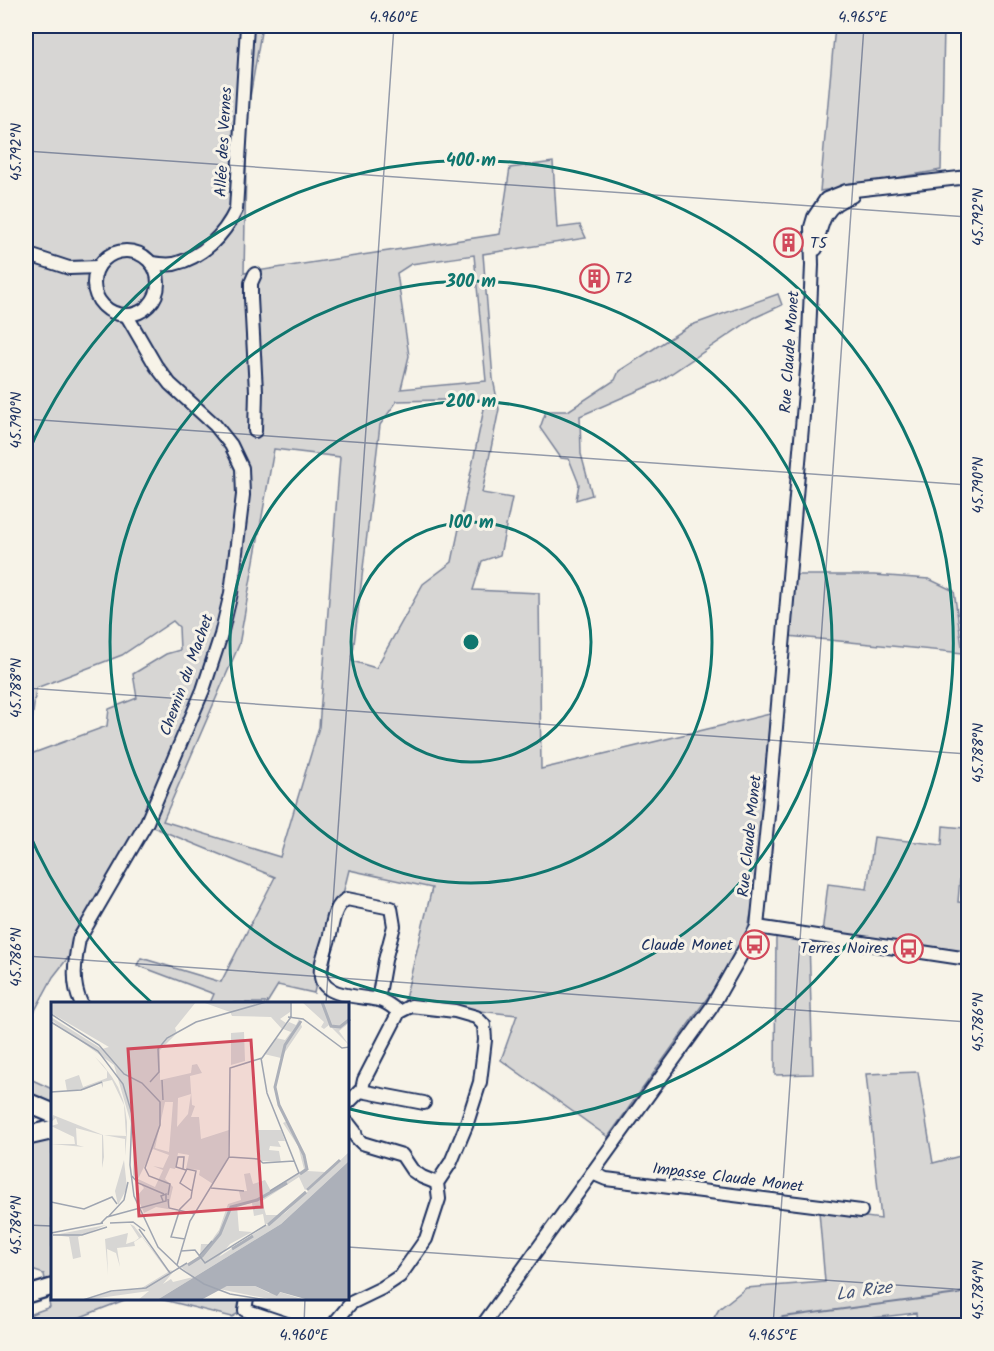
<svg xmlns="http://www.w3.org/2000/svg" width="994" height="1351" font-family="Kalam,sans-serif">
	<rect width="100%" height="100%" fill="#f7f3e8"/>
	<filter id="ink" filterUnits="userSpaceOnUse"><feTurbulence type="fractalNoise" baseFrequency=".0167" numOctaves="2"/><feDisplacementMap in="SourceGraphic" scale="12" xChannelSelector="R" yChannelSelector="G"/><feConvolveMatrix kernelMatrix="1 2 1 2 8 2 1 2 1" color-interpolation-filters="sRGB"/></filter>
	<g filter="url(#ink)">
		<!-- green -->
		<g fill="#d7d6d4" stroke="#798299" stroke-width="1.5" fill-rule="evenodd">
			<path d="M26 26H262L247 115 244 273 500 234 510 168 553 162 557 228 580 225 586 238 483 254 493 379 499 409 482 493 512 498 500 555 482 561 473 590 539 593 541 769 770 714 758 880 748 928 720 980 608 1137 501 1060 517 1015 404 1003 432 888 349 870 343 894 334 903 314 993 278 985 267 1003H210L214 994 137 965 141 958 221 982 275 877 148 825 88 932 53 977 26 1027ZM474 255 486 381 401 389 409 356 397 273 411 264ZM486 399 452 562 423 584 376 668 352 661 380 425 397 401ZM274 449 340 457 319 727 280 857 163 821 239 645ZM173 621 179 627 180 650 166 654 133 674 137 698 109 709 107 726 28 755 36 688 122 655Z"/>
			<path d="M835 26H944L941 170 820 191Z"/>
			<path d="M778 294 782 305 754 318 660 381 580 416 581 454 592 495 576 500 579 484 569 459 561 458 540 428 546 411H568L615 380 619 371 689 326Z"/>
			<path d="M793 575H874L929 579 954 591 963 653 788 636Z"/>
			<path d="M943 826 964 828 958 902 968 903 967 955 822 933 828 884 867 889 874 837 942 845Z"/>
			<path d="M776 935 809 940 813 1074 775 1075Z"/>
			<path d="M918 1072 933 1163 968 1154V1325H917L916 1313 810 1325 709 1326 719 1309 746 1288 825 1282 819 1211 881 1219 866 1074Z"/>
			<path d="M26 1077 52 1089V1105L26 1093Z"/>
			<path d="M52 1136V1298L127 1299 60 1325H35L31 1314 50 1307 44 1274 26 1268V1144Z"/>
			<path d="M160 1299H252L249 1307 232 1317Z"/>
		</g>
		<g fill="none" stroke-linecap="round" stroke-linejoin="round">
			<!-- stream -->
			<path stroke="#727c95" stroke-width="2" d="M764 1326 783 1317 958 1294 968 1290"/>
			<defs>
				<g id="minor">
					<path d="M816 249C821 223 824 205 852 196"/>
					<circle cx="126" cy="283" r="32"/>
					<path d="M26 254 69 268 98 267"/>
					<path d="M151 263C158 264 167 265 174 264 203 257 224 235 236 210L247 26"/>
					<path d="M255 274 251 283V298L256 391 255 431"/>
					<path d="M757 927 968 959"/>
					<path d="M378 1000 385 960 394 926 391 908 347 899C334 906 333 921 330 935 327 948 319 964 321 977 324 998 364 996 379 1000 387 1002 392 1007 399 1012"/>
					<path d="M81 1003C71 983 75 960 79 939L147 822 203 690 221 635 231 593 243 495 242 468 231 445 215 425 170 384 156 366 127 316"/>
					<path d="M361 1091 424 1103"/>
					<path d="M348 1123 355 1132 356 1137 362 1143 402 1155 412 1170 422 1177 437 1183"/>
					<path d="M592 1173 606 1179 861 1211"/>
					<path d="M247 1298 245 1310 293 1326"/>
					<path d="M332 1326 351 1303 382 1288 400 1276 426 1239 439 1199 437 1183 451 1162 466 1126 480 1082 485 1040 484 1025 476 1017 455 1011 411 1006 399 1012 364 1080 362 1089 348 1103"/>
					<path d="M482 1326 711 1008 757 927 771 785 808 358 812 265 811 227 814 217 826 199 846 191 968 177"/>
				</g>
				<path id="major" d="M26 1295 52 1287"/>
				<g id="highway">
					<path d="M26 1102 52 1113"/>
					<path d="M26 1136 52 1130"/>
				</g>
			</defs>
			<!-- minor casing -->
			<use href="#minor" stroke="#1b2f5e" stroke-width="16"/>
			<!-- major casing -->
			<use href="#major" stroke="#1b2f5e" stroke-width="20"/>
			<!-- highway casing -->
			<use href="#highway" stroke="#1b2f5e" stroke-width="22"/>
			<!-- minor -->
			<use href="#minor" stroke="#f7f3e8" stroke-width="12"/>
			<!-- major -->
			<use href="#major" stroke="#f7f3e8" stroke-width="15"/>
			<!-- highway -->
			<use href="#highway" stroke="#f7f3e8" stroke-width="18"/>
		</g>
	</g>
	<!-- ticks -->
	<path fill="none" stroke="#1b2f5e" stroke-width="1.5" stroke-opacity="0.45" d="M26 151 968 217M26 419 968 485M26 688 968 754M26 956 968 1022M326 1003 394 26M26 1225 52 1226M348 1247 968 1290M304 1326 305 1298M773 1326 864 26"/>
	<!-- distance rings -->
	<g fill="none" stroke="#0f766e" stroke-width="3">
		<circle cx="471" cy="642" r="120"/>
		<circle cx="471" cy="642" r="241"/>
		<circle cx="471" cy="642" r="361"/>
		<path d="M152 1003A482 482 0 0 1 26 826M26 458A482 482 0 1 1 350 1109"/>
	</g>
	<!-- icons -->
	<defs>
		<symbol id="building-ring" viewBox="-11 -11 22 22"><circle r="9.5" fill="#f7f3e8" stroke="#d1495b" stroke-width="1.5"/><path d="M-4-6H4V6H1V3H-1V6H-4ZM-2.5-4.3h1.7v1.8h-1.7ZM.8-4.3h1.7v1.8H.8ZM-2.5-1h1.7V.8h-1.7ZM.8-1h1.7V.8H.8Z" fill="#d1495b"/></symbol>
		<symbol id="bus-ring" viewBox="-11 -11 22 22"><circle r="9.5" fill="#f7f3e8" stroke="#d1495b" stroke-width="1.5"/><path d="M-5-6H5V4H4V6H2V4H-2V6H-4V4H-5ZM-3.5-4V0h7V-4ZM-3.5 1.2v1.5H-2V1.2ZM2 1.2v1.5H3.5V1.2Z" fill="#d1495b"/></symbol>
	</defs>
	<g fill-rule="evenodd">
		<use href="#building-ring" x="772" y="226" width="33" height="33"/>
		<use href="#building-ring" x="578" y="262" width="33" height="33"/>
		<use href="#bus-ring" x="738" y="928" width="33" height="33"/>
		<use href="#bus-ring" x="892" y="932" width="33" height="33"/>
	</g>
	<g text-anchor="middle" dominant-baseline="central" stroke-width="6" stroke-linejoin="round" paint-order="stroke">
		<!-- street labels -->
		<g font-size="16" fill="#1b2f5e" stroke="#f7f3e8">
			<text transform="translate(224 142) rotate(-87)">Allée des Vernes</text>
			<text transform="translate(790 352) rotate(-86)">Rue Claude Monet</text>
			<text transform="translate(187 675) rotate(-70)">Chemin du Machet</text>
			<text transform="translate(750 836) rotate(-84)">Rue Claude Monet</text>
			<text transform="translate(728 1178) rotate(7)">Impasse Claude Monet</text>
		</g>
		<!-- poi labels -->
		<g font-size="16" fill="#1b2f5e" stroke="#f7f3e8" text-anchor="start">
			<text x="810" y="243">T5</text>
			<text x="615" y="278">T2</text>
			<text x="733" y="945" text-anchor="end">Claude Monet</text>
			<text x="888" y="948" text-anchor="end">Terres Noires</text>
		</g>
		<!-- water labels -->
		<g font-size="18" font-style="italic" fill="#465679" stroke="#f7f3e8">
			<text transform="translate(864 1292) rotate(-8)">La Rize</text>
		</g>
	</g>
	<!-- overview -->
	<g transform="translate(51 1002)">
		<rect width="298" height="298" fill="#f7f3e8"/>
		<path d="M0 0H145L124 26 126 31 109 48V78L140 71 141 63 146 62 151 71 139 74 141 103 144 104 140 115H148L150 137 178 128 177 155 162 182 148 173 149 168 135 167 138 153 127 151 124 167 119 166 114 177 122 185 117 207 105 205 93 211 86 194 93 186 82 173 83 132 63 63 0 18V15L51 47 58 45 0 11ZM140 92 137 112 126 125 127 96ZM114 100H122L118 150 104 146ZM102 147 118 153 112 166 102 164 112 168 104 185 87 177ZM151 0H240L239 10 229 17 235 21 231 27 220 15 181 14 179 10ZM251 0H298V21L288 29 298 43 278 23 273 27 270 25 273 20ZM248 17 251 25 230 56 213 52 225 36 234 38 240 30 232 27 238 20 245 23ZM193 30 194 59 180 63V31ZM44 55 52 63 61 75 67 85 72 98 74 106 76 120V130L74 154V137L53 133 75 134 73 103 61 78 52 80V86L50 81 33 88 16 89 14 78 28 73 32 85 56 76V69ZM2 113 52 133 53 155 51 166V133L25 126 26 143 33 145 0 142H24L23 135 0 124 7 122 5 116 0 120ZM236 119 249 143 256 169 274 170 254 188 248 175 211 199 215 213H229L214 223 212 212 203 214 201 201 186 204 188 229 201 230 179 242 168 255 234 211 298 150V159L230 222 106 298H87L98 289 34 298 59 290 89 287 117 270 91 235 83 240 84 244 66 246 69 265 65 251 56 247 57 273 54 237 77 231 75 242 84 239 88 236 79 222 83 224 117 268 123 269 112 282 120 277 122 280 142 275 130 265 149 254 150 242H158L168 228 177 202 190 198 188 189H196L193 172 199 171 202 182 214 178 220 189 253 167 247 144 232 121ZM204 128H230L234 139H227L230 145 219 144 218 148 228 149 230 160 210 159ZM73 158 76 186 67 203 64 189ZM55 223 27 235 30 255 22 257 18 235 3 233ZM176 284H204L218 291 222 288 251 297 223 298 168 287Z" fill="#d7d6d4" fill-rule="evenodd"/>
		<path d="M298 159V298H258L229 290 226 294 204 284H176L150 298H106L230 222Z" fill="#acb0b9"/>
		<path fill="none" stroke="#acb0b9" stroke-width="3" d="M271 0 280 24 289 25 299 17M249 172 256 167 253 153 228 103 224 85 234 43 250 19M256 188 289 158M217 223 255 190M181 247 202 234M137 263 151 254 169 232 180 205 206 198 236 181"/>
		<path fill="none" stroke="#9fa5b1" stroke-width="1.5" d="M0 12 48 43 73 72 91 81 109 100V123L94 166 98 174 119 182 117 193M237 15 252 17 291 46 299 45M0 20 47 49 72 82 81 112 79 163 83 194 107 245 130 267 153 282 179 292 216 298M210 56 216 91 248 171 219 189M111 78 112 98M99 80 108 70 107 47 116 36 145 20 215 0M0 90 30 88 51 80M178 155 207 157 212 161 243 159M132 167 133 155H127L125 165 135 168M81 174 87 181 113 192M160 186 193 189M117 197 118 206 144 212M0 200 33 207 61 195 66 202M57 215 73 198 77 180M50 221 56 215 115 199V192L110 194 112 199M59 221 82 220 94 229M88 227 119 271M0 231 52 221M2 233H31L56 225M134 237 120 235 129 207 140 196 141 189 129 181 136 167 145 169 141 189M130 249 144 248 154 261 215 223M148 254 161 239M126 263 139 219 178 155 179 66 211 56 240 15V0M32 298 60 289 95 286 136 261"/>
		<path fill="#d1495b" fill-opacity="0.15" stroke="#d1495b" stroke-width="3" d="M200 38 211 205 88 214 77 47Z"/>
		<rect width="298" height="298" fill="none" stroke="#1b2f5e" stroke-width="3"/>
	</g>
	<circle cx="471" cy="642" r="9" fill="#0f766e" stroke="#f7f3e8" stroke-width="3"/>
	<g font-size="18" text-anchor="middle" font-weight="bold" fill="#0f766e" stroke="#f7f3e8" stroke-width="6" stroke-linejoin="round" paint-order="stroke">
		<text x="471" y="166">400 m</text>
		<text x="471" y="287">300 m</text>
		<text x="471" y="407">200 m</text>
		<text x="471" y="528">100 m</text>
	</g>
	<!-- margin -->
	<rect width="994" height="1351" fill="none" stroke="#f7f3e8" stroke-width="66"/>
	<rect x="33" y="33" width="928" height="1285" fill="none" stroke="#1b2f5e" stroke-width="2"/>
	<g font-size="15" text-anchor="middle" fill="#1b2f5e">
		<text x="394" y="22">4.960°E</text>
		<text x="863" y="22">4.965°E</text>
		<text transform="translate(16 152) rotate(-90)" y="5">45.792°N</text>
		<text transform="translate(978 217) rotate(-90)" y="5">45.792°N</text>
		<text transform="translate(16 420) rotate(-90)" y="5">45.790°N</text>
		<text transform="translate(978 485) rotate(-90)" y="5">45.790°N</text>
		<text transform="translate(16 688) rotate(-90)" y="5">45.788°N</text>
		<text transform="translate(978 753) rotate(-90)" y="5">45.788°N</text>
		<text transform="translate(16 957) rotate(-90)" y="5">45.786°N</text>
		<text transform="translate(978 1022) rotate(-90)" y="5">45.786°N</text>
		<text transform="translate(16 1225) rotate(-90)" y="5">45.784°N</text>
		<text transform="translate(978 1290) rotate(-90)" y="5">45.784°N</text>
		<text x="304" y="1340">4.960°E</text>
		<text x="773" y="1340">4.965°E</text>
	</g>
</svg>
